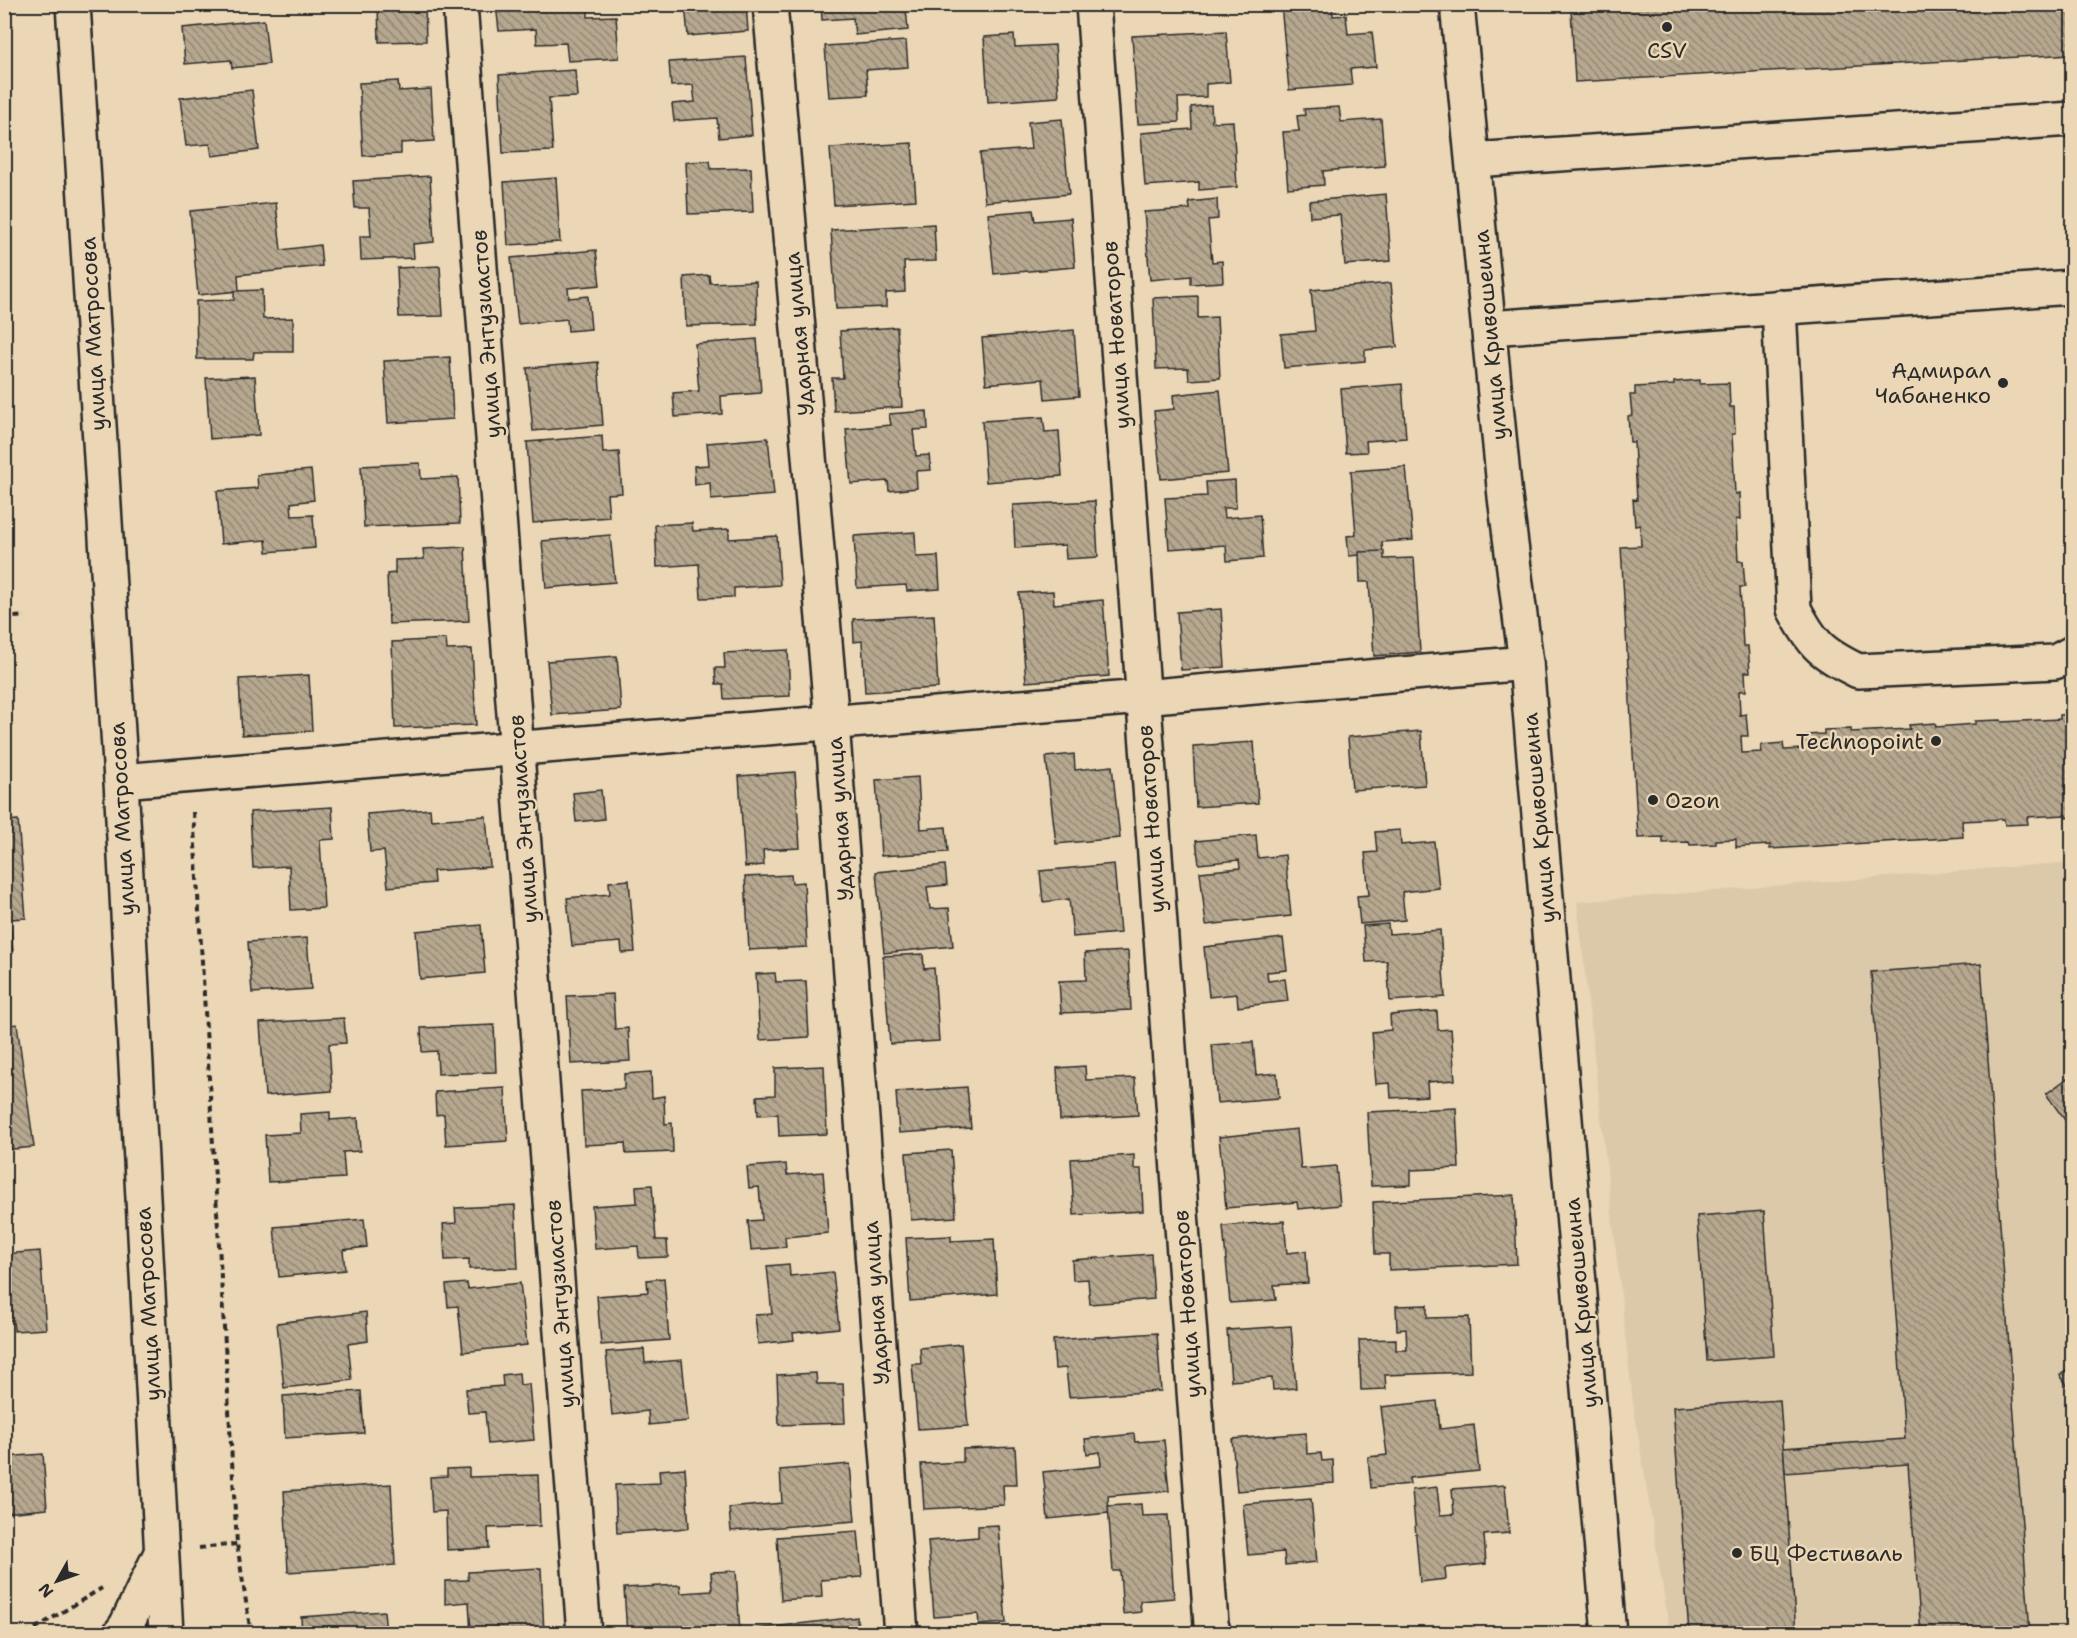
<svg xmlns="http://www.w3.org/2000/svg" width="2077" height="1638" font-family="'Shantell Sans',sans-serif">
	<defs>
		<pattern id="building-back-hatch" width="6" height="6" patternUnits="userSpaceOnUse" patternTransform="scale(1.5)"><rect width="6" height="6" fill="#b6a78f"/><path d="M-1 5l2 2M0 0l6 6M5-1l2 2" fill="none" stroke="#948875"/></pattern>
	</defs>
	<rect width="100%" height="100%" fill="#ebd7b5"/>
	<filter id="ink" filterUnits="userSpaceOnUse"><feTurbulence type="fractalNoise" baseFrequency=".0167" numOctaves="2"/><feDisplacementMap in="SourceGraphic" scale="12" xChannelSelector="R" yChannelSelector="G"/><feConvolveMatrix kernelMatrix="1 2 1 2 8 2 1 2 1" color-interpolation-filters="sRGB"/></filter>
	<g filter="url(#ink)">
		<!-- built -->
		<path fill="#dbc9aa" d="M2072 862V1633H1670L1633 1403 1577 902Z"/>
		<!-- building -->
		<g fill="url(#building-back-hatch)" stroke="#2b2b2b" stroke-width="1.5">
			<path d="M378 4H425L426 41 379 42Z"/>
			<path d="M496 4H588V17L616 16 619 58 568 61 566 43 537 44 536 29 499 31Z"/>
			<path d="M685 4H746L748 31 688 36Z"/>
			<path d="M821 4H894V9L906 8 908 30 855 35 853 18 822 20Z"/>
			<path d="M975 4H1044V9L976 11Z"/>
			<path d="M1281 4H1332L1333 16 1346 15 1348 34 1372 32 1376 67 1350 69 1352 85 1289 90Z"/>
			<path d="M1648 4H2072V54L1575 82 1571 9Z"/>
			<path d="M264 20 269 64 232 68 231 60 185 64 182 28Z"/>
			<path d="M1226 31 1230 82 1206 84V97L1178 98 1179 122 1138 124 1132 36Z"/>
			<path d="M1014 35 1015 47 1055 45 1059 97 988 102 984 37Z"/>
			<path d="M906 41 908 67 866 70 868 95 829 97 825 46Z"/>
			<path d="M746 57 752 135 719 138 717 118 674 121 672 104 695 102 693 85 671 86 669 62Z"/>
			<path d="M575 70 577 97 549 98 553 151 503 153 499 75Z"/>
			<path d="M398 81 399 91 431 89 434 141 401 143V154L363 156 359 83Z"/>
			<path d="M252 90 259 150 212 156 210 144 186 146 180 98Z"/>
			<path d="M1211 105 1212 122 1233 121 1237 187 1199 190V182L1145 186 1141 133 1192 129 1191 107Z"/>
			<path d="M1339 107 1341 122 1381 119 1385 166 1323 171 1324 185 1288 188 1283 132 1299 131 1297 116 1305 115 1304 109Z"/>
			<path d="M1062 119 1069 194 985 202 980 153 1031 149 1028 122Z"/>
			<path d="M912 143 916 200 834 205 830 148Z"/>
			<path d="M710 161 711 169 751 168 753 212 688 214 686 162Z"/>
			<path d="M430 176 434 242 413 244 414 258 361 260 360 236H371L369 208H355L353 181Z"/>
			<path d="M556 178 560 242 508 245 504 182Z"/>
			<path d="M1386 194 1391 261 1345 265 1340 215 1310 217 1309 201Z"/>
			<path d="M1217 199 1218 219 1208 220 1212 262 1222 261 1223 282 1191 284V276L1150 280 1144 212 1190 209 1189 202Z"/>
			<path d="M276 203 281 250 320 245 322 266 238 275 239 291 198 295 190 211Z"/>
			<path d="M1033 210 1035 221 1071 218 1075 267 994 274 988 214Z"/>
			<path d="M934 224 936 261 904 262 905 292 886 293V307L836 309 831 230Z"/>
			<path d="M596 250 600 285 568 288 569 298 588 296 591 329 568 331 567 319 518 324 511 258Z"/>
			<path d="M440 266 443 316 399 317 397 268Z"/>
			<path d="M709 275 710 283 756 281 757 324 686 326 684 277Z"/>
			<path d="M1391 283 1397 347 1365 350V361L1284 368 1281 334 1315 331 1311 290Z"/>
			<path d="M262 290 263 319 293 318V352H254L253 359H197L196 301 234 300V291Z"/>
			<path d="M1198 296V318L1217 317 1220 378 1189 380 1188 368 1156 369 1153 298Z"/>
			<path d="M897 327 902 407 834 411 832 378H843L840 331Z"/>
			<path d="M1074 330 1079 396 1045 399 1043 379 986 384 982 338Z"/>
			<path d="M757 339 761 393 721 396 722 414 675 417 673 393 699 391 695 344Z"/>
			<path d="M450 357 453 419 388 423 384 361Z"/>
			<path d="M598 362 603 425 533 431 527 368Z"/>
			<path d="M255 376 259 435 210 439 206 378Z"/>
			<path d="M1700 380V384L1729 383 1730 407H1734L1735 434H1732L1735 494 1739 493 1740 520 1736 519 1738 561H1743L1745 587H1740L1743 646H1748L1750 672H1745L1746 691H1739L1740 715 1746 714 1748 736H1741L1742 753 1762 752 1761 745 1783 743 1784 750 1805 749 1806 735 1824 734V730L1851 729V732L1910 729 1909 725 1935 723 1936 727 1975 724V721L2001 720 2002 722 2060 719V715L2072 714V817L2066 818V815L2027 817 2028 824 2005 825 2004 819 1962 821 1963 837 1770 849V845L1736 847V839L1716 840V844L1690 845 1689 842 1663 843V837L1638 838 1621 547 1641 546 1640 525 1635 526 1633 499 1637 500 1634 442H1630L1628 416 1632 415 1630 395H1635V387L1674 385V382Z"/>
			<path d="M1402 384 1406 438 1366 441 1367 452 1346 453 1341 389Z"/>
			<path d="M1220 390 1228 473 1161 479 1154 411 1174 409 1173 395Z"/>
			<path d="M927 411 928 429 913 430 916 456 929 455 931 470 916 471 917 488 889 491 888 481 851 484 846 429 891 425 889 414Z"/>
			<path d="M1043 417 1045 432 1059 431 1062 476 986 482 982 421Z"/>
			<path d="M602 436 603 453 619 452 622 493 607 494 609 517 533 523 527 442Z"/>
			<path d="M768 438 774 495 711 500 710 483 695 485 694 466 709 465 707 443Z"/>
			<path d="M420 463 421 479 458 477 460 523 364 527 361 466Z"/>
			<path d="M1406 467 1413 540 1382 542 1383 553 1349 556 1347 536 1356 535 1351 471Z"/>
			<path d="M311 470 314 500 291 503 292 516 313 515 315 548 267 552 266 540 221 544 217 491 258 488 257 475Z"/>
			<path d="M1235 480 1236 508H1223L1224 518 1260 515 1263 558 1227 561 1226 545 1169 549 1165 498 1207 496 1206 482Z"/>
			<path d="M1095 501 1098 557 1066 559 1065 545 1015 548 1013 505Z"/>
			<path d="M692 523 693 531 729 529V539L777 536 780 585 734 588V597L701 598 699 564 657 567 655 525Z"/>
			<path d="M915 532 916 557 938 556 940 589 907 591 906 585 857 588 854 536Z"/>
			<path d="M610 535 615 582 546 588 542 541Z"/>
			<path d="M465 547 469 621 389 624 387 574 395 573V560L424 559 423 549Z"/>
			<path d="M1384 551V559L1414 558 1420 652 1374 656 1369 582H1360L1359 552Z"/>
			<path d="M1053 591 1054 604 1103 600 1109 676 1026 682 1019 593Z"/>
			<path d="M1221 609 1225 667 1181 670 1177 612Z"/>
			<path d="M934 615 938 688 865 692 862 641 854 642 853 619Z"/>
			<path d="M446 639 447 650 472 649 476 725 395 728 392 642Z"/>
			<path d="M788 650 790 696 724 699 723 684H716L715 668H725L724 653Z"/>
			<path d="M617 656 621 710 552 715 547 661Z"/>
			<path d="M309 675 312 731 242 735 239 679Z"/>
			<path d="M1421 731 1425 785 1352 790 1348 737Z"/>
			<path d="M1254 742 1258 803 1196 807 1193 746Z"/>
			<path d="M1074 754 1075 770 1112 766 1120 838 1056 844 1046 757Z"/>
			<path d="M795 772 800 848 763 850 764 865 745 867 739 776Z"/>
			<path d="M918 777 921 829 946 827 948 852 881 856 876 780Z"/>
			<path d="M601 790 604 819 576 822 573 793Z"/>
			<path d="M332 807 334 839 320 840 324 908 291 910 289 866 253 868 250 812Z"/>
			<path d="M430 809 431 820 486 816 490 867 433 871 434 883 388 887 384 851 370 852 367 814Z"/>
			<path d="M18 820 26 918 10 919 13 953 4 954V821Z"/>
			<path d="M1400 830 1401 845 1434 842 1439 888 1402 892 1405 920 1360 924 1357 896 1369 895 1365 853 1377 852 1375 832Z"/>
			<path d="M1256 835 1258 858 1285 855 1291 916 1206 925 1200 872 1240 868 1239 860 1199 864 1196 841Z"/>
			<path d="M1114 864 1120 933 1073 937 1069 899 1043 902 1040 871Z"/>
			<path d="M945 865 947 885 927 887 930 909 949 908 953 946 884 953 876 872Z"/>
			<path d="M791 875 792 883 804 882 807 947 749 950 745 877Z"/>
			<path d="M629 880 635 952 622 953 621 942 572 946 567 898 610 894 609 882Z"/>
			<path d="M1388 924 1389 934 1440 930 1445 997 1390 1001 1387 961 1366 962 1363 926Z"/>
			<path d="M481 925 485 973 420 979 416 931Z"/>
			<path d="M307 938 311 989 252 993 248 942Z"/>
			<path d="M1283 938 1287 970 1267 972 1268 981 1285 979 1288 1001 1238 1007 1237 994 1209 997 1204 947Z"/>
			<path d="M1128 951 1131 1010 1061 1013 1059 981 1086 980 1085 953Z"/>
			<path d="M923 954 924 969 934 968 939 1041 890 1044 883 956Z"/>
			<path d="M1981 964 2030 1634H1921L1908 1464 1785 1473 1783 1448 1905 1439 1871 972Z"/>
			<path d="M775 973 776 982 806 981 809 1037 760 1040 756 974Z"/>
			<path d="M613 994 615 1029 628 1028 630 1061 571 1064 567 996Z"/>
			<path d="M1437 1011 1438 1030 1451 1029 1455 1080 1427 1082 1428 1096 1391 1098 1390 1083 1376 1084 1372 1032 1391 1030 1390 1015Z"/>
			<path d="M344 1018 346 1043 329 1044 332 1091 265 1096 260 1023Z"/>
			<path d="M17 1024 34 1147 4 1150V1026Z"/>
			<path d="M494 1025 496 1072 438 1074 437 1051 422 1052 421 1028Z"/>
			<path d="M1253 1042 1256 1075 1277 1073 1279 1098 1217 1103 1212 1045Z"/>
			<path d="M824 1066 827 1134 779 1136 778 1114 758 1115 757 1096 775 1095V1068Z"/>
			<path d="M1085 1066 1086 1080 1135 1078 1138 1115 1060 1120 1057 1068Z"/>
			<path d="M651 1072 652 1098 664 1096 665 1124 672 1123 673 1152 626 1154 625 1143 584 1145 581 1091 624 1089V1074Z"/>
			<path d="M2072 1075V1130L2046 1094Z"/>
			<path d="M967 1087 971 1128 899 1133 896 1092Z"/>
			<path d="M505 1088 508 1141 446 1145 444 1114 436 1115 435 1092Z"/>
			<path d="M1456 1108 1459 1168 1411 1170V1185L1371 1186 1367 1112Z"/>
			<path d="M330 1112V1120L358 1118 360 1151 343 1152 345 1178 268 1182 265 1135 301 1133 300 1114Z"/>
			<path d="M1297 1129 1301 1169 1336 1166 1340 1205 1298 1209 1297 1202 1226 1208 1219 1137Z"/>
			<path d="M951 1150 956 1217 911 1220 906 1153Z"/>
			<path d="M1134 1155V1169H1141L1143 1211 1074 1215 1071 1159Z"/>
			<path d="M786 1164 787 1175 823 1172 828 1233 785 1237 786 1247 751 1250 748 1221 762 1220 759 1187 749 1188 747 1167Z"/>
			<path d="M652 1185 656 1240H667L668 1257 639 1258 638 1246 595 1249 592 1206 637 1203 636 1186Z"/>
			<path d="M1514 1195 1517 1264 1389 1270V1254H1375L1373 1202Z"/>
			<path d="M515 1205 518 1268 469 1269V1259L445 1260 443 1224 456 1223 455 1208Z"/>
			<path d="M1764 1211 1774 1356 1707 1361 1697 1216Z"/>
			<path d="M364 1219 367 1247 343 1250 345 1270 279 1277 274 1227Z"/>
			<path d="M1284 1221 1287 1253 1306 1251 1308 1283 1274 1285 1276 1300 1230 1303 1223 1226Z"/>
			<path d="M951 1236V1241L994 1239 997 1294 910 1301 906 1238Z"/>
			<path d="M40 1251 46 1329 14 1331 13 1320 4 1321V1254Z"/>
			<path d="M1151 1254 1154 1299 1090 1304 1088 1279 1073 1280 1072 1260Z"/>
			<path d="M789 1264 790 1276 833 1272 839 1328 793 1333 794 1340 758 1344 755 1315 772 1314 767 1266Z"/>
			<path d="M664 1278 669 1340 601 1345 597 1296 648 1292 647 1280Z"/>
			<path d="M467 1283 468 1289 520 1283 527 1345 463 1352 458 1306 448 1307 446 1285Z"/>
			<path d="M1427 1305V1318L1469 1317 1471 1372 1385 1375 1386 1389 1361 1390 1359 1340 1396 1339V1350H1407L1406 1329 1397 1330 1396 1306Z"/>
			<path d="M366 1312 368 1341 348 1344 352 1380 284 1388 277 1323Z"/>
			<path d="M1291 1326 1296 1388 1273 1390 1272 1378 1231 1381 1227 1330Z"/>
			<path d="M1157 1333 1161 1391 1069 1397 1066 1368 1055 1369 1053 1340Z"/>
			<path d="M961 1344 968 1426 918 1429 912 1364H921L920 1348Z"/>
			<path d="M644 1349 645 1363 682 1360 688 1421 649 1425 648 1411 612 1415 606 1352Z"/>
			<path d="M2072 1367V1393L2060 1375Z"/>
			<path d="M519 1373 520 1385 529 1384 534 1440 488 1444 485 1412 468 1413 466 1389 503 1386 502 1375Z"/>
			<path d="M816 1373 817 1384H843L845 1423 779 1425 777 1375Z"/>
			<path d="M361 1391 364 1433 285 1438 283 1396Z"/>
			<path d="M1780 1400 1796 1634H1689L1673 1407Z"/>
			<path d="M1437 1401 1440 1429 1474 1425 1479 1471 1409 1478 1410 1484 1371 1488 1368 1457 1387 1455 1381 1407Z"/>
			<path d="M1306 1433 1307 1454 1321 1453 1322 1461 1333 1460 1334 1483 1237 1491 1232 1439Z"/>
			<path d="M1134 1434 1135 1442 1164 1440 1169 1491 1108 1496 1109 1513 1048 1519 1043 1472 1101 1466 1100 1452 1087 1454 1085 1439Z"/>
			<path d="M1015 1447 1017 1485H1003L1004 1505 924 1509 921 1464 963 1462V1449Z"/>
			<path d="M43 1454 47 1509 5 1513 7 1541H4V1457Z"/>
			<path d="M850 1464 855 1521 731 1531 729 1508 782 1503 780 1470Z"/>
			<path d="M469 1468V1477L538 1475 540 1526 488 1528 489 1548 447 1550 446 1511 432 1512 430 1477 447 1476V1469Z"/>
			<path d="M685 1468 689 1528 617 1533 615 1485 660 1483 659 1470Z"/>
			<path d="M391 1484 395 1565 288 1572 284 1491Z"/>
			<path d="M1505 1485 1509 1533 1484 1535 1486 1564 1445 1568 1446 1579 1420 1582 1412 1490 1437 1487 1440 1515 1454 1514 1452 1489Z"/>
			<path d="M1311 1499 1317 1562 1285 1565 1284 1552 1248 1555 1243 1504Z"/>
			<path d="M1141 1504 1142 1516 1168 1515 1174 1598 1140 1601 1141 1612 1123 1614 1120 1571H1113L1108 1506Z"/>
			<path d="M998 1525 1006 1623 979 1625 978 1614 934 1617 928 1541 978 1537V1526Z"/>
			<path d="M858 1531 862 1577 821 1580 822 1597 781 1600 777 1537Z"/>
			<path d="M541 1568 544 1634H471L469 1602 445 1604V1581L468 1580V1572Z"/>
			<path d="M736 1571 740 1634H627L624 1588 680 1585 681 1593 712 1591 711 1572Z"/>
			<path d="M384 1611 386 1634H302L301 1617Z"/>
			<path d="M857 1617 859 1634H747V1630Z"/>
		</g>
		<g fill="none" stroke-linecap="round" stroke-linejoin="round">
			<defs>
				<g id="minor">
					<path d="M460 4 584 1634"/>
					<path d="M770 4 832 723 901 1634"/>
					<path d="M1093 4 1211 1624 1214 1634"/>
					<path d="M1457 4 1505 497 1526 663 1609 1634"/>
					<path d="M1473 160 2072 119"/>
					<path d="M1779 307 1794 609C1813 645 1821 653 1858 671L2055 662 2072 653"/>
					<path d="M1489 328 2072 287"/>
					<path d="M121 781 1142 697 1526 663"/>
				</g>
				<g id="highway">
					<path d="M73 4 121 781 166 1634"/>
					<path d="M120 1634 126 1626 160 1555"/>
				</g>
			</defs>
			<!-- minor casing -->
			<use href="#minor" stroke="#2b2b2b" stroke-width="38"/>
			<!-- highway casing -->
			<use href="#highway" stroke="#2b2b2b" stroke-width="38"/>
			<!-- path -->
			<g stroke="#2b2b2b" stroke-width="4" stroke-dasharray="6 4.5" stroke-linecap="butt">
				<path d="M4 618 25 616"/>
				<path d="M193 812 237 1544 251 1634"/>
				<path d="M199 1548 237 1544"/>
				<path d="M26 1634 102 1588"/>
			</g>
			<!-- minor -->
			<use href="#minor" stroke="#ebd7b5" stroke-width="33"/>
			<!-- highway -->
			<use href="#highway" stroke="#ebd7b5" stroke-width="33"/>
		</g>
	</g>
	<!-- markers -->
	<g fill="#2b2b2b" stroke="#ebd7b5" stroke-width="2">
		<circle cx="1667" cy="27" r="6"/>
		<circle cx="2003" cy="383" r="6"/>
		<circle cx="1936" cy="741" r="6"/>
		<circle cx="1653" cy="800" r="6"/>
		<circle cx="1737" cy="1553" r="6"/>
	</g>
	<g text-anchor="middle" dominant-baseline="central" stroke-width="5" stroke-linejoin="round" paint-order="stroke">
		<!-- poi labels -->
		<g font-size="22" fill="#2b2b2b" stroke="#ebd7b5" text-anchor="end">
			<text x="1667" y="50" text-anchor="middle">CSV</text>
			<text x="1991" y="370">Адмирал<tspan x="1991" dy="25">Чабаненко</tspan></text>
			<text x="1924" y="741">Technopoint</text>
			<text x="1665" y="800" text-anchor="start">Ozon</text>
			<text x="1749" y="1553" text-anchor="start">БЦ Фестиваль</text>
		</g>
		<!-- street labels -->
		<g font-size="22" fill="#2b2b2b" stroke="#ebd7b5">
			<text transform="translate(93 334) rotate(-93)">улица Матросова</text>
			<text transform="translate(486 334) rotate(-94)">улица Энтузиастов</text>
			<text transform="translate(799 334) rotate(-95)">Ударная улица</text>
			<text transform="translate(1116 335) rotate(-94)">улица Новаторов</text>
			<text transform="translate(1490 335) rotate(-95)">улица Кривошеина</text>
			<text transform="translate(1539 818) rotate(-95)">улица Кривошеина</text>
			<text transform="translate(122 819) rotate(-93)">улица Матросова</text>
			<text transform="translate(523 819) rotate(-94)">улица Энтузиастов</text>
			<text transform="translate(840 819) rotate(-94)">Ударная улица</text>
			<text transform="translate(1151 819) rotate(-94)">улица Новаторов</text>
			<text transform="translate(876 1303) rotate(-94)">Ударная улица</text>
			<text transform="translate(1581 1303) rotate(-95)">улица Кривошеина</text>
			<text transform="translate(148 1304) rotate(-93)">улица Матросова</text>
			<text transform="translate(560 1304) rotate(-94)">улица Энтузиастов</text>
			<text transform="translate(1187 1304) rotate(-94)">улица Новаторов</text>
		</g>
	</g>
	<!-- margin -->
	<rect width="2077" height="1638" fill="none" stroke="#ebd7b5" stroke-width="24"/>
	<rect x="12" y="12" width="2053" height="1614" fill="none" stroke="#2b2b2b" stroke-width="2" filter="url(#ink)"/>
	<!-- north arrow -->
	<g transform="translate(57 1581) rotate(230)" stroke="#ebd7b5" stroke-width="4.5" paint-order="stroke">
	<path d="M0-4.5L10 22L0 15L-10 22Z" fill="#2b2b2b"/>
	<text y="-9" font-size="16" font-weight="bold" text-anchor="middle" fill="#2b2b2b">N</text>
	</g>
</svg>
